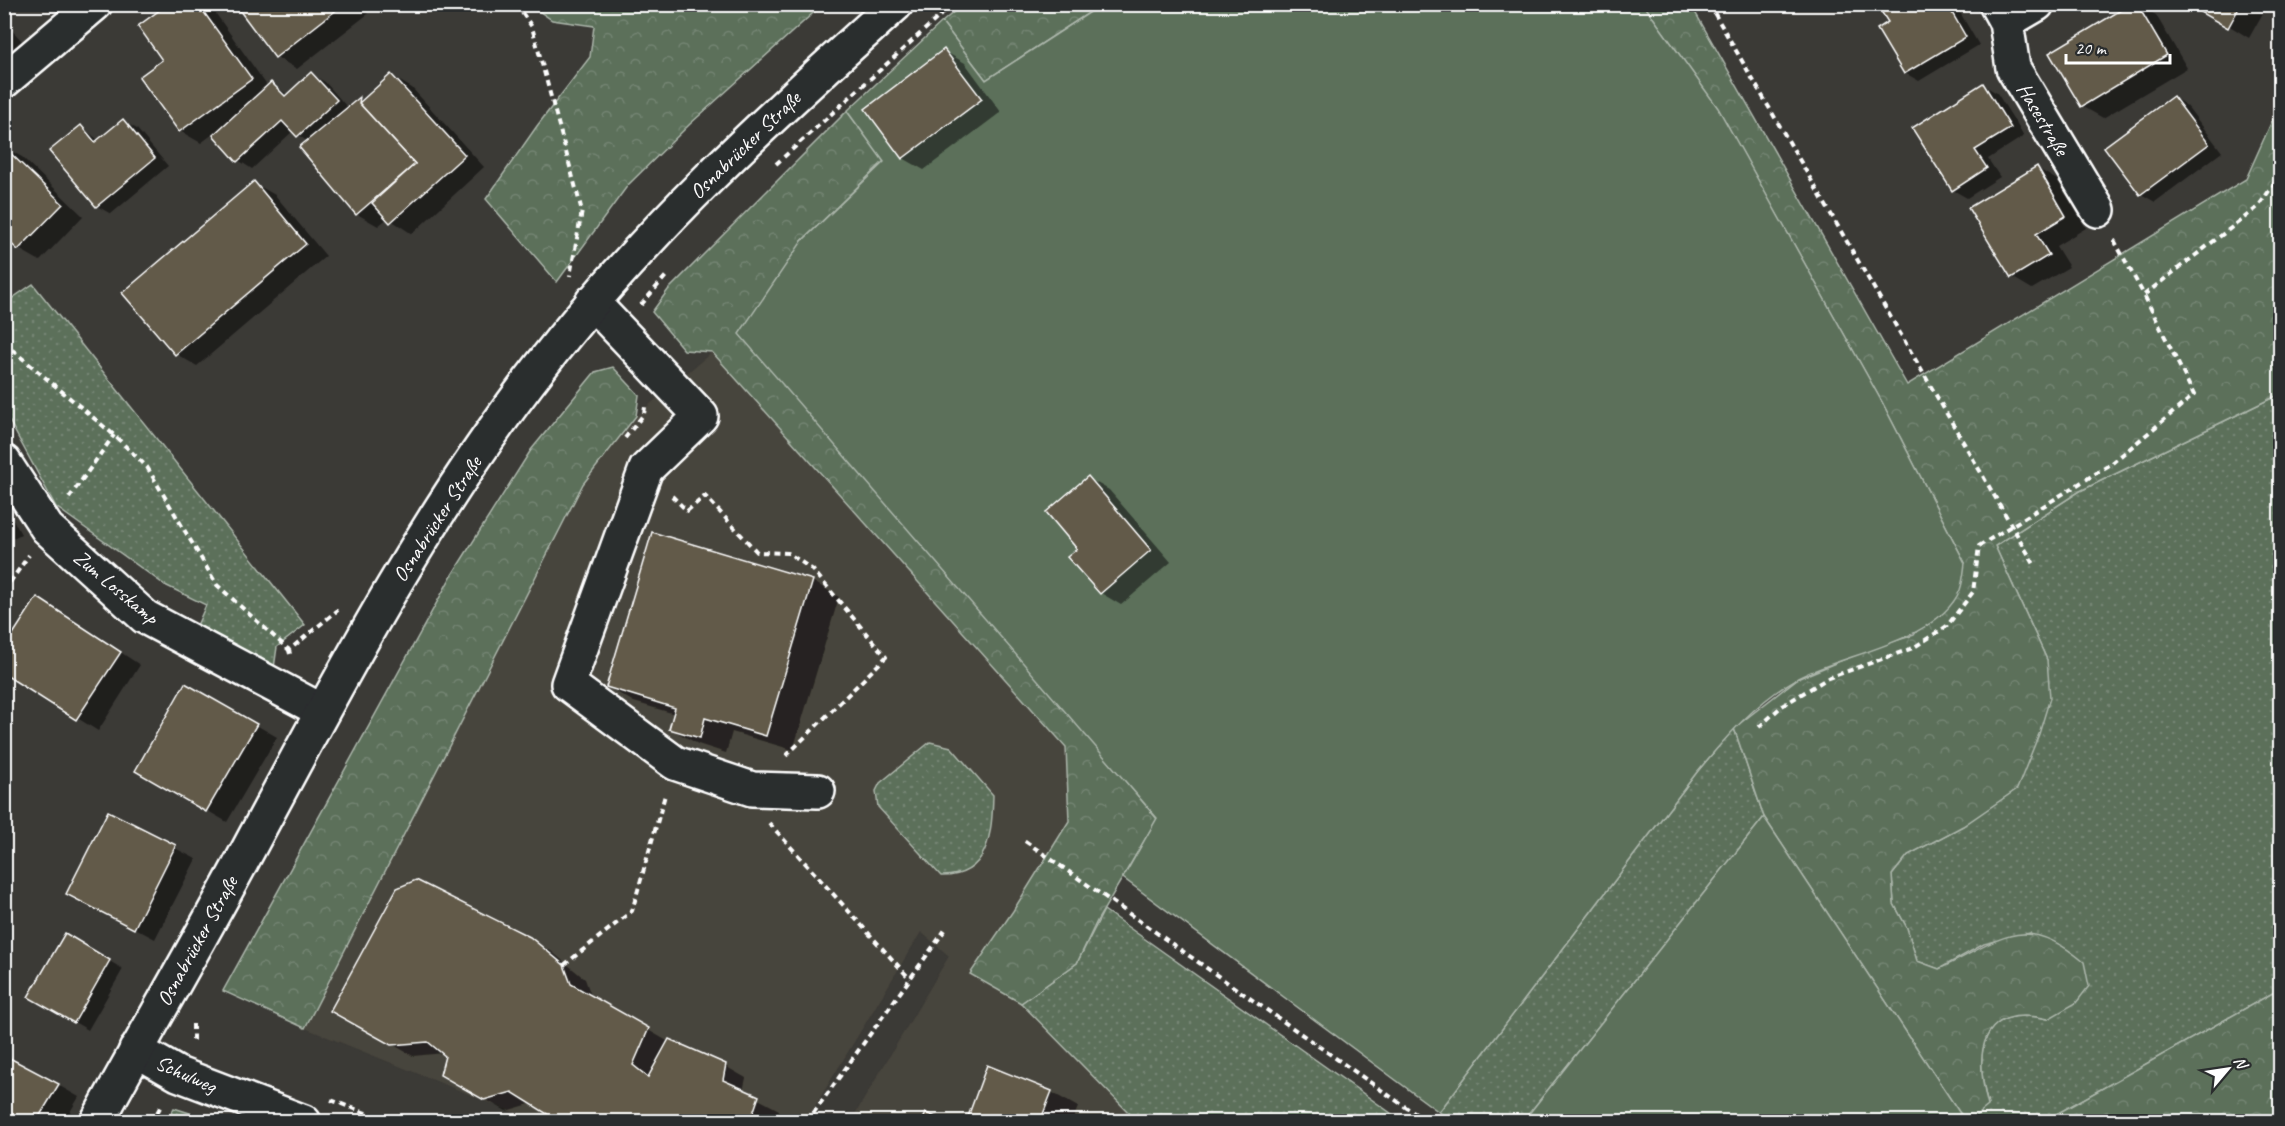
<svg xmlns="http://www.w3.org/2000/svg" width="2285" height="1126" font-family="Caveat,sans-serif">
	<defs>
		<pattern id="grass-dots" width="8" height="8" patternUnits="userSpaceOnUse" patternTransform="scale(1.5)"><rect width="8" height="8" fill="#5b6f5a"/><path d="M2 2h.1M6 6h.1" fill="none" stroke="#748573" stroke-width="1.8" stroke-linecap="round"/></pattern>
		<pattern id="forest-crowns" width="20" height="18" patternUnits="userSpaceOnUse" patternTransform="scale(1.5)"><rect width="20" height="18" fill="#5b6f5a"/><path d="M2 6a3 3 0 1 1 6 0M12 15a3 3 0 1 1 6 0" fill="none" stroke="#748573"/></pattern>
	</defs>
	<rect width="100%" height="100%" fill="#3b3a36"/>
	<filter id="ink" filterUnits="userSpaceOnUse"><feTurbulence type="fractalNoise" baseFrequency=".0167" numOctaves="2"/><feDisplacementMap in="SourceGraphic" scale="12" xChannelSelector="R" yChannelSelector="G"/><feConvolveMatrix kernelMatrix="1 2 1 2 8 2 1 2 1" color-interpolation-filters="sRGB"/></filter>
	<g filter="url(#ink)">
		<!-- built -->
		<path fill="#47443c" d="M712 352 1066 747 1069 821 1013 911 970 974 1021 1003 1137 1121H851L949 956 921 932 806 1121H535L305 1028 583 484 636 416Z"/>
		<!-- grass -->
		<g fill="url(#grass-dots)" stroke="#adb7ac" stroke-width="1.5">
			<path d="M33 284 305 625 277 647 274 668 196 628 206 605 165 585 56 507 5 413 4 304Z"/>
			<path d="M2278 395 2280 398V989L2044 1121H1969L1988 1105C1974 1052 1979 1003 2048 1019L2030 933 1984 944 1939 969 1917 961 1907 928 1894 904 1892 875 1908 855 1963 826 2047 660 1995 546 2080 491Z"/>
			<path d="M1734 728 1764 817 1524 1120 1526 1121H1452L1439 1112 1697 772Z"/>
			<path d="M930 742 951 747 993 795C992 833 989 877 941 876L878 807 876 791 880 783Z"/>
			<path d="M1104 910 1402 1121H1137L1021 1003 1077 963Z"/>
			<path d="M174 1108 199 1116 196 1121H167Z"/>
		</g>
		<!-- forest -->
		<g fill="url(#forest-crowns)" stroke="#adb7ac" stroke-width="1.5">
			<path d="M530 5H822L690 124 628 185 557 282 486 199 537 126 590 57 594 26 552 20Z"/>
			<path d="M962 5H1101L986 80 942 22Z"/>
			<path d="M1644 5H1691L1907 385 2246 179 2280 103V398L2278 395 2080 491 1995 546 2047 660 2050 698 2039 734 2017 789 1963 826 1908 855 1892 875 1894 904 1907 928 1917 961 1939 969C2000 941 2023 910 2084 962L2089 986 2076 1003 2048 1019C1979 1003 1974 1053 1988 1106L1969 1121H1965L1764 817 1734 728 1797 679 1869 649 1914 635 1965 563 1882 402 1718 109Z"/>
			<path d="M847 111 884 161 802 241 1068 712 1157 819 1097 921 1077 963 1021 1003 970 974 1013 911 1069 821 1066 747 712 352 684 350 652 312 668 290Z"/>
			<path d="M613 367 639 395 636 416 583 484 305 1028 223 991 452 575 531 450 595 372Z"/>
			<path d="M2280 989V1121H2044Z"/>
		</g>
		<!-- green -->
		<g fill="#5b6f5a" stroke="#adb7ac" stroke-width="1.5">
			<path d="M1101 5H1644L1718 108 1882 402 1965 563C1964 571 1963 582 1960 590 1938 642 1845 653 1798 678 1757 701 1726 737 1697 772L1439 1112 1123 878 1157 818 739 334 802 241 884 162 847 111 942 22 986 80Z"/>
			<path d="M1764 817 1965 1121 1524 1120Z"/>
		</g>
		<!-- shadow -->
		<g fill="#0007">
			<path d="M170 4H209L268 87 272 84 288 95 311 74 325 82 348 108 360 98 364 101 391 76 412 88 484 167 412 234 388 218 378 226 357 214 308 142 293 131 252 169 238 160 213 134 201 143 180 131 165 60Z"/>
			<path d="M251 4H361L368 14 297 69 276 57Z"/>
			<path d="M1880 4H1955L1979 45 1919 81 1905 73 1890 23Z"/>
			<path d="M2137 4 2156 15 2187 68 2103 118 2082 106Z"/>
			<path d="M2194 4H2268L2249 38Z"/>
			<path d="M4 22 24 43 4 61Z"/>
			<path d="M944 51 965 63 1001 112 924 170 903 158Z"/>
			<path d="M1983 85 1997 93 2024 136 1988 159 2000 177 1967 198 1953 190Z"/>
			<path d="M2173 97 2187 106 2222 152 2155 202 2141 194Z"/>
			<path d="M123 121 137 129 168 166 111 214 97 206 52 152 81 127 100 141Z"/>
			<path d="M4 147 22 157 83 216 40 261 19 249 4 235Z"/>
			<path d="M2037 168 2057 180 2086 228 2056 246 2069 267 2032 289 2012 277Z"/>
			<path d="M254 183 275 195 326 256 197 366 176 354 125 293Z"/>
			<path d="M1088 478 1109 490 1171 562 1121 605 1101 593Z"/>
			<path d="M4 503 21 534 4 543Z"/>
			<path d="M812 581 839 597 793 750 732 732 726 753 698 744 671 729 675 714 634 702 608 687Z"/>
			<path d="M58 611 140 665 98 731 4 672Z"/>
			<path d="M186 685 277 737 227 822 137 770Z"/>
			<path d="M108 813 196 859 155 939 87 903Z"/>
			<path d="M65 935 123 969 88 1030 30 996Z"/>
			<path d="M529 939 551 951 585 979 592 998 669 1042 725 1066 746 1078 743 1091 779 1110 775 1122H563L533 1103 506 1111 442 1075 447 1056 444 1053 413 1056 332 1010Z"/>
			<path d="M58 1085 79 1097 64 1122H4Z"/>
			<path d="M1051 1092 1078 1107 1072 1122H967Z"/>
		</g>
		<!-- building -->
		<g fill="#625a4a" stroke="#fff" stroke-width="1.5">
			<path d="M168 4H198L252 79 179 132 139 77 162 60 138 26Z"/>
			<path d="M248 4H344L275 58 240 11Z"/>
			<path d="M1918 4 1919 7 1947 4 1966 37 1904 74 1877 29 1888 22 1877 5Z"/>
			<path d="M2131 4H2137L2167 55 2081 107 2049 53Z"/>
			<path d="M2192 4H2241L2228 28 2191 7Z"/>
			<path d="M944 49 982 99 902 159 865 109Z"/>
			<path d="M311 72 337 100 297 137 282 121 237 162 213 135 271 82 285 96Z"/>
			<path d="M391 74 465 155 390 223 372 203 415 164 359 103Z"/>
			<path d="M1983 83 2011 128 1975 150 1987 168 1952 191 1912 128Z"/>
			<path d="M2173 96 2209 144 2140 195 2104 147Z"/>
			<path d="M360 97 359 103 415 164 356 215 299 147Z"/>
			<path d="M123 119 155 158 96 207 49 151 81 125 95 142Z"/>
			<path d="M4 147 63 204 18 250 4 237Z"/>
			<path d="M2037 166 2066 216 2036 234 2049 255 2011 278 1968 208Z"/>
			<path d="M254 181 306 244 175 355 122 293Z"/>
			<path d="M1088 476 1151 550 1100 594 1067 557 1077 549 1046 512Z"/>
			<path d="M652 532 813 580 766 736 705 718 700 738 669 729 675 708 606 687Z"/>
			<path d="M37 597 121 652 76 720 4 674V648Z"/>
			<path d="M185 683 257 724 206 812 135 771Z"/>
			<path d="M108 811 176 845 134 929 66 894Z"/>
			<path d="M416 880 530 937 564 965 571 984 649 1028 633 1065 648 1077 669 1039 726 1064 723 1080 759 1096 750 1122H560L512 1092 484 1100 440 1075 445 1056 428 1042 391 1045 330 1011 397 888Z"/>
			<path d="M65 933 110 960 74 1023 28 997Z"/>
			<path d="M4 1055 59 1084 36 1122H4Z"/>
			<path d="M987 1065 1052 1091 1040 1122H966Z"/>
			<path d="M926 1113 948 1122H922Z"/>
		</g>
		<g fill="none" stroke-linecap="round" stroke-linejoin="round">
			<defs>
				<g id="minor">
					<path d="M1996 4 2006 22 2037 4"/>
					<path d="M2006 22 2013 68 2098 210"/>
					<path d="M4 81 95 4"/>
					<path d="M592 302 701 416 646 469 568 684 675 763 752 789 818 791"/>
					<path d="M4 462 47 528 145 617 322 711"/>
					<path d="M136 1050 178 1074 304 1122"/>
					<path d="M97 1122C147 1030 200 940 249 848 338 682 425 515 541 366 644 232 770 117 896 4"/>
				</g>
			</defs>
			<!-- minor casing -->
			<use href="#minor" stroke="#fff" stroke-width="38"/>
			<!-- path -->
			<g stroke="#fff" stroke-width="4" stroke-dasharray="6 4.5" stroke-linecap="butt">
				<path d="M516 4 532 27 582 211 570 276"/>
				<path d="M1709 4 2034 564"/>
				<path d="M776 164 953 4"/>
				<path d="M2114 240 2144 295 2258 207 2280 175"/>
				<path d="M641 305 666 276"/>
				<path d="M4 343 114 435 147 467 217 585 289 650"/>
				<path d="M625 438 644 414 645 407"/>
				<path d="M672 496 687 511 705 496 757 552 788 553 813 570 886 657 786 756"/>
				<path d="M69 498 114 435"/>
				<path d="M4 591 29 555"/>
				<path d="M290 654 289 650 338 610"/>
				<path d="M1759 727 1782 706 1828 678 1913 648 1947 626 1973 592 1979 546 2111 464 2194 395 2144 295"/>
				<path d="M769 823 910 979"/>
				<path d="M1025 841 1427 1122"/>
				<path d="M564 965 632 911 665 795"/>
				<path d="M193 1024V1043"/>
				<path d="M331 1100 390 1122"/>
				<path d="M152 1122 162 1104"/>
				<path d="M807 1122 945 930"/>
			</g>
			<!-- minor -->
			<use href="#minor" stroke="#2a2d2e" stroke-width="33"/>
		</g>
	</g>
	<g text-anchor="middle" dominant-baseline="central" stroke-width="4.5" stroke-linejoin="round" paint-order="stroke">
		<!-- street labels -->
		<g font-size="21" fill="#fff" stroke="#2a2d2e">
			<text transform="translate(2043 119) rotate(59)">Hasestraße</text>
			<text transform="translate(745 145) rotate(-44)">Osnabrücker Straße</text>
			<text transform="translate(437 519) rotate(-57)">Osnabrücker Straße</text>
			<text transform="translate(116 587) rotate(40)">Zum Losskamp</text>
			<text transform="translate(197 941) rotate(-61)">Osnabrücker Straße</text>
			<text transform="translate(186 1074) rotate(24)">Schulweg</text>
		</g>
	</g>
	<!-- margin -->
	<rect width="2285" height="1126" fill="none" stroke="#2a2d2e" stroke-width="24"/>
	<rect x="12" y="12" width="2261" height="1102" fill="none" stroke="#fff" stroke-width="2" filter="url(#ink)"/>
	<!-- north arrow -->
	<g transform="translate(2228 1069) rotate(61)" stroke="#2a2d2e" stroke-width="4.5" paint-order="stroke">
	<path d="M0-4.5L10 22L0 15L-10 22Z" fill="#ffffff"/>
	<text y="-9" font-size="16" font-weight="bold" text-anchor="middle" fill="#ffffff">N</text>
	</g>
	<!-- scale -->
	<path d="M2066 54v9h104v-9" fill="none" stroke="#ffffff" stroke-width="3"/>
	<text x="2075" y="54" font-size="18" fill="#ffffff" stroke="#2a2d2e" stroke-width="4.5" paint-order="stroke">20 m</text>
</svg>
